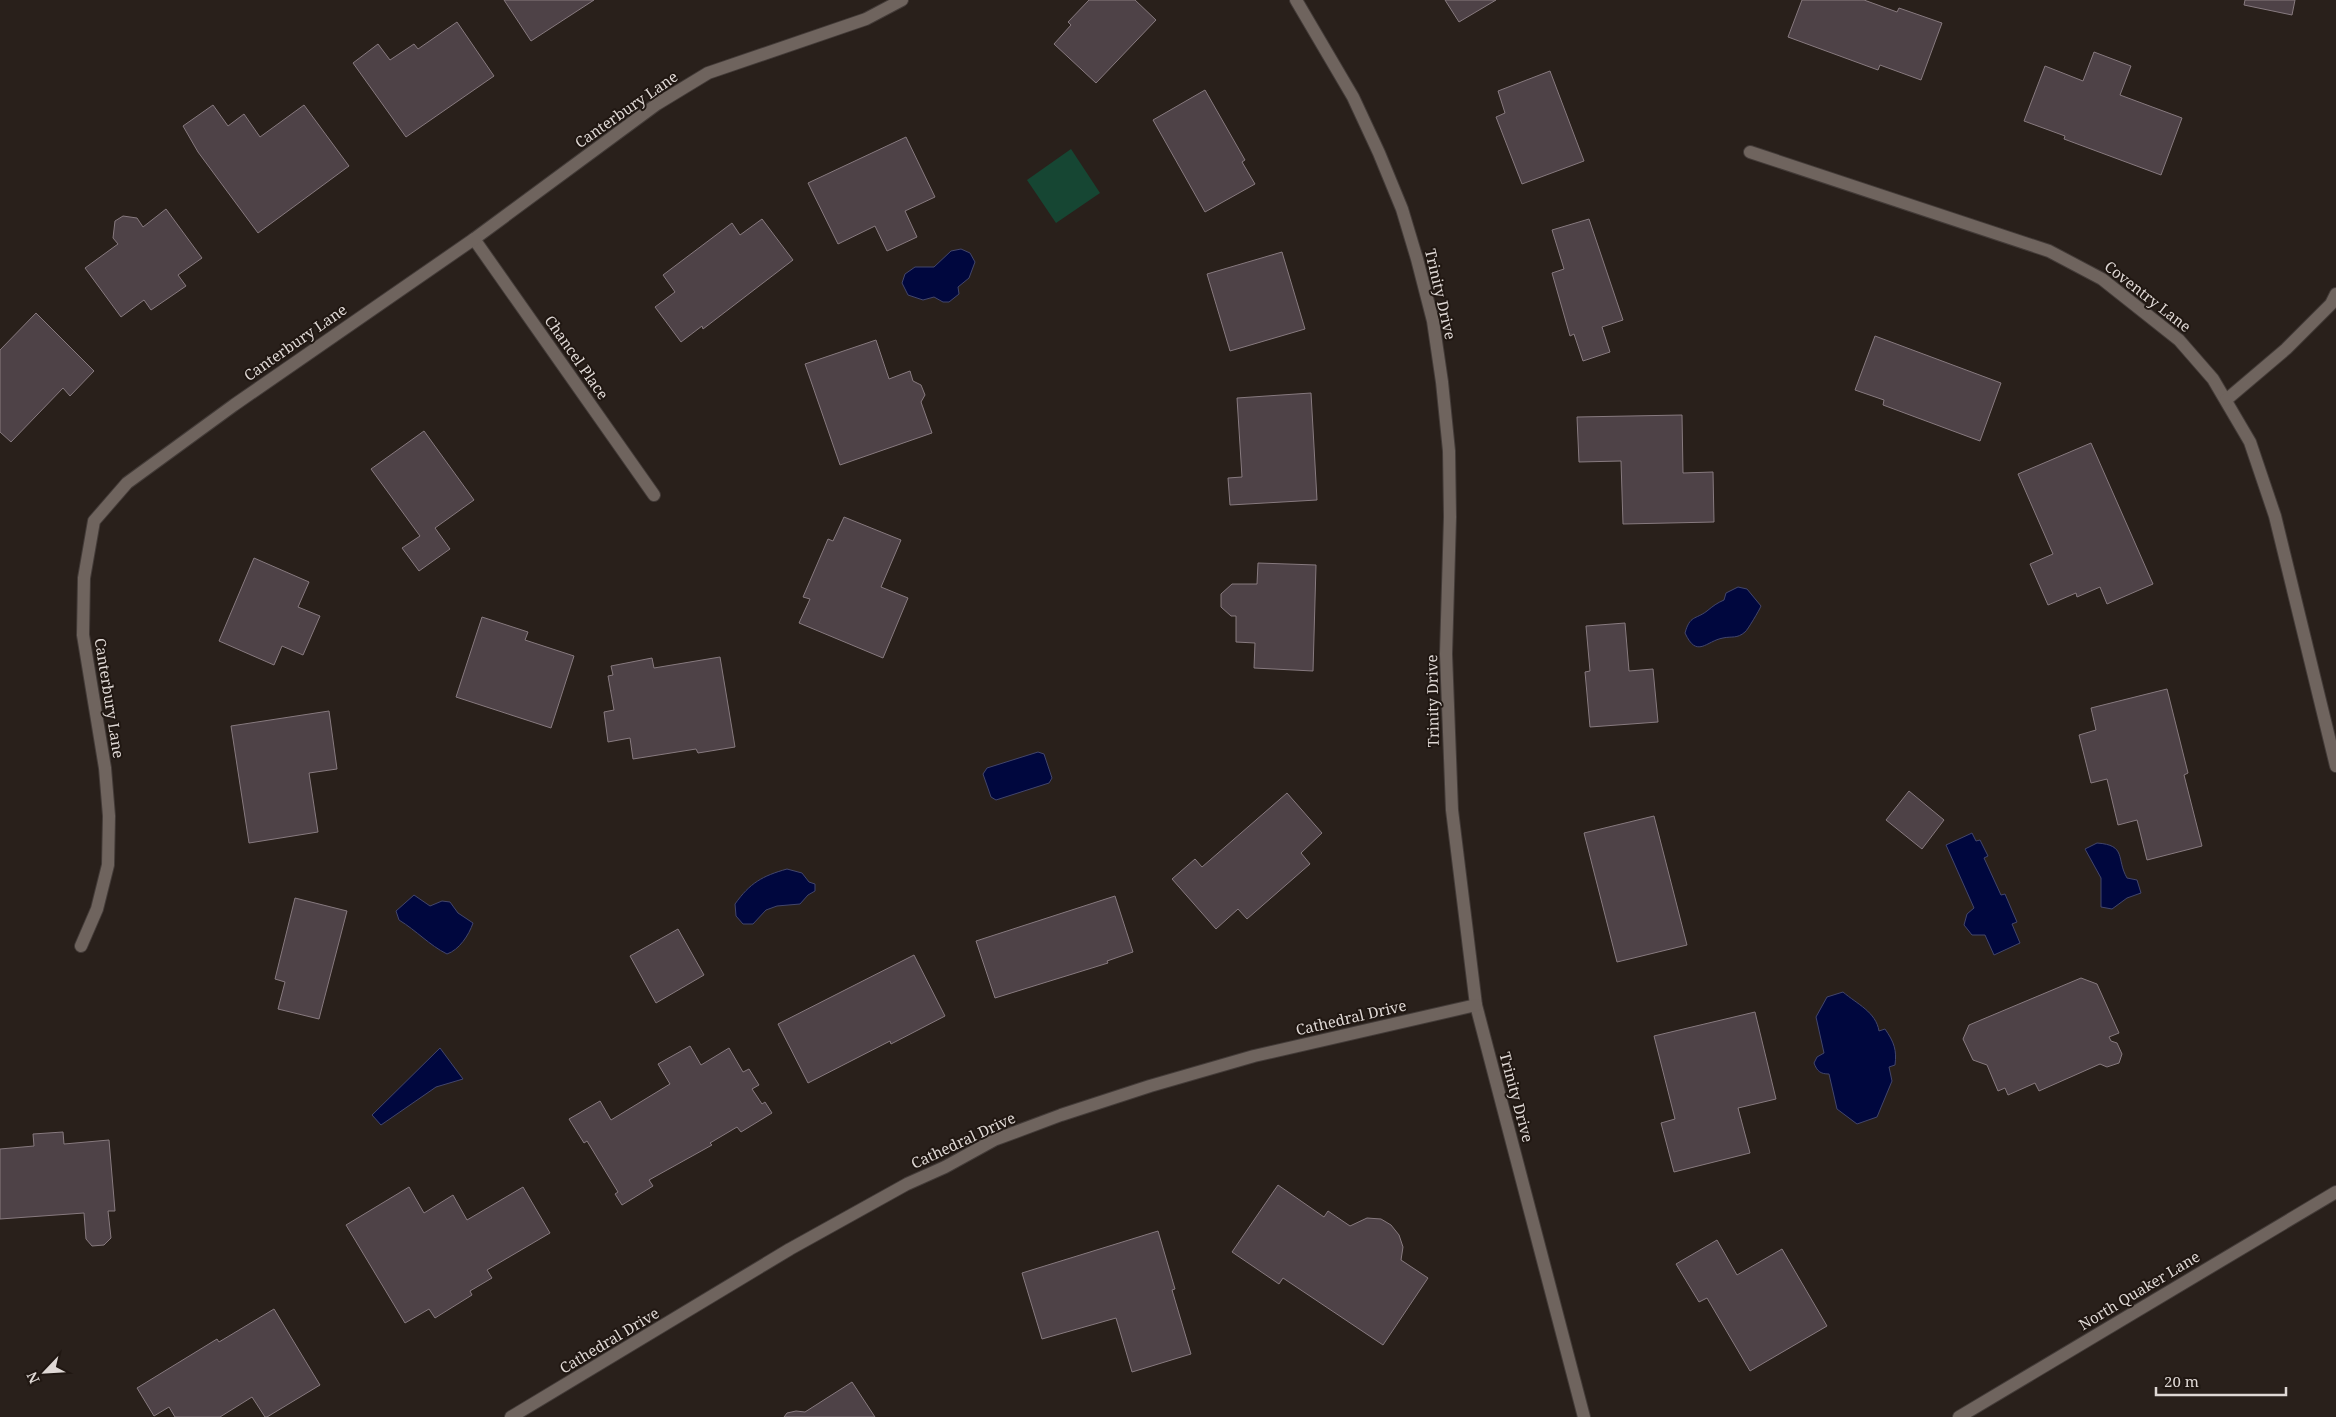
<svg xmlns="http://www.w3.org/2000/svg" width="2336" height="1417" font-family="'Noto Serif',serif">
	<rect width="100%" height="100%" fill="#29201b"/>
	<!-- green -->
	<path fill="#164633" d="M1071 149 1100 193 1056 223 1027 180Z"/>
	<!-- water -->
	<g fill="#00073e" stroke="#43466b">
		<path d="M961 249 970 253 975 262 969 278 958 287 959 294 949 302H943L934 297 923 300 908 295 902 283 905 274 915 267H934L951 251Z"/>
		<path d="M1738 587 1747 589 1761 606C1760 609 1747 631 1745 632 1737 639 1732 636 1723 638 1706 641 1697 659 1685 633 1690 615 1695 620 1707 611 1713 606 1717 603 1724 600L1726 593Z"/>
		<path d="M1038 752 1044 754 1052 778 1049 783 996 800 991 797 983 774 987 768Z"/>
		<path d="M1972 833 1976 841 1980 840 1988 856 1984 858 2001 895 2005 894 2017 922 2012 924 2020 943 1994 955 1985 935H1972L1964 925 1967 914 1974 908 1946 845Z"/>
		<path d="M2097 843C2127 845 2116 859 2127 878L2137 880 2141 893 2127 898 2112 909 2101 907V878L2085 849Z"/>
		<path d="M787 869 802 873 809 882 815 884V891L808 895 800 904 777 906 766 910 753 924H743L736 916 735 904C750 883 762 876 787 869Z"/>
		<path d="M414 895 430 906 442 901 450 902 458 913 473 923C469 935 459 950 447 954 429 945 417 931 399 920L396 911Z"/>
		<path d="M1843 992C1857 1004 1876 1012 1879 1031L1885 1029C1894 1042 1897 1050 1895 1065L1889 1067 1892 1081 1877 1117 1857 1124 1837 1109 1829 1074C1820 1074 1817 1071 1814 1063L1817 1057 1824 1053 1816 1017 1827 997Z"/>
		<path d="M440 1048 463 1079 436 1087 381 1125 372 1115Z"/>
	</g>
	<!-- building -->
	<g fill="#4e4247" stroke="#877a7f">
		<path d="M504 0H594L531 41Z"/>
		<path d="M1089 0H1135L1156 20 1096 83 1054 44 1071 25 1068 22Z"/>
		<path d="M1445 0H1496L1459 22Z"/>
		<path d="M1802 0H1864L1897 12 1899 8 1942 23 1921 80 1880 65 1878 70 1788 37Z"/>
		<path d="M2245 0H2295L2292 15 2244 5Z"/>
		<path d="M457 22 494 76 406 137 353 63 378 44 390 60 414 44 418 49Z"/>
		<path d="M2094 52 2131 66 2120 95 2182 118 2161 175 2064 139 2065 136 2024 121 2045 66 2083 81Z"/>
		<path d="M1550 71 1584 161 1522 184 1496 117 1505 113 1498 91Z"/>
		<path d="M1205 90 1245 160 1242 162 1255 184 1205 212 1153 120Z"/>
		<path d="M213 105 228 126 244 114 260 137 304 105 349 166 258 233 198 152 183 126Z"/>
		<path d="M906 137 935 197 905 211 917 237 887 251 875 226 838 244 808 183Z"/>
		<path d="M166 209 202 258 178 275 186 286 151 310 144 300 121 317 85 268 118 244 113 238 115 221 123 216 137 218 143 227Z"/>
		<path d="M762 219 793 260 703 329 702 326 681 342 655 307 675 292 663 275 732 223 740 235Z"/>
		<path d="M1589 219 1623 320 1602 327 1610 352 1583 361 1574 334 1570 336 1552 273 1564 269 1552 230Z"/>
		<path d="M1282 252 1305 329 1230 351 1207 274Z"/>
		<path d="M36 313 94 371 70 396 63 388 11 442 0 432V350Z"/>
		<path d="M1875 336 2001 383 1980 441 1883 405 1884 400 1855 390Z"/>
		<path d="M876 340 889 379 910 371 913 381 921 385 925 395 921 402 932 433 840 465 805 364Z"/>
		<path d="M1311 393 1317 500 1230 505 1228 478 1242 477 1237 398Z"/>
		<path d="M1682 415 1683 473 1713 472 1714 522 1623 524 1621 461 1579 462 1577 417Z"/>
		<path d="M424 431 474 500 435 528 450 549 419 571 402 548 420 536 371 469Z"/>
		<path d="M2091 443 2153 584 2107 604 2100 587 2077 597 2076 593 2048 605 2030 564 2053 554 2018 474Z"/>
		<path d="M844 517 901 540 881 587 908 598 883 658 799 623 810 599 803 597 828 539 833 541Z"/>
		<path d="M254 558 309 582 298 607 320 616 303 655 282 646 274 665 219 641Z"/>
		<path d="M1258 563 1316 565 1313 671 1254 668 1255 643 1236 642V616H1231L1221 607V594L1232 584H1257Z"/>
		<path d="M482 617 528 632 525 640 574 656 551 728 456 697Z"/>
		<path d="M1625 623 1629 671 1653 669 1658 722 1590 727 1585 672 1590 671 1586 626Z"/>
		<path d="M720 657 735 747 698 753 696 749 633 759 630 738 608 742 604 712 614 710 608 676 613 675 611 666 652 658 654 668Z"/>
		<path d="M2167 689 2188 773 2184 775 2202 846 2147 860 2137 820 2118 825 2107 779 2091 783 2079 735 2096 730 2091 708Z"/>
		<path d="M329 711 337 769 309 773 318 832 249 843 231 726Z"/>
		<path d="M1909 791 1944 820 1922 849 1886 820Z"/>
		<path d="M1287 793 1322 833 1301 853 1310 864 1247 919 1238 909 1216 929 1172 879 1195 859 1202 867Z"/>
		<path d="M1654 816 1687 945 1617 962 1584 833Z"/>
		<path d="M1115 896 1133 952 1107 961 1108 963 995 998 976 941Z"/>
		<path d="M295 898 347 911 319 1019 278 1009 285 982 275 979Z"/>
		<path d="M678 929 704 975 656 1003 630 956Z"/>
		<path d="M914 955 945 1016 891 1044 890 1041 808 1083 778 1024Z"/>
		<path d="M2081 978 2097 984 2119 1033 2109 1037 2111 1041 2117 1043 2122 1054 2119 1063 2107 1067 2100 1064 2039 1091 2035 1083 2008 1095 2005 1088 1998 1091 1987 1065 1973 1060 1963 1039 1969 1025Z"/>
		<path d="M1755 1012 1776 1099 1738 1108 1750 1153 1674 1172 1661 1123 1675 1119 1654 1036Z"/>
		<path d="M690 1046 701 1065 729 1048 743 1072 749 1069 759 1085 752 1089 762 1104 765 1102 772 1113 741 1132 737 1127 710 1143 712 1145 649 1180 653 1186 622 1205 615 1194 618 1192 587 1141 584 1143 569 1119 600 1101 611 1120 670 1084 658 1064Z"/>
		<path d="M63 1132 64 1144 109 1140 115 1211H108L111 1238 104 1245 92 1246 86 1239 84 1213 0 1219V1149L34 1146 33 1134Z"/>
		<path d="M1278 1185 1324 1217 1328 1211 1350 1226 1367 1218 1381 1219 1391 1225 1399 1235 1403 1247 1401 1260 1428 1278 1383 1345 1283 1278 1279 1284 1232 1252Z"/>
		<path d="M409 1187 424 1213 453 1195 467 1220 523 1187 550 1233 487 1270 492 1278 470 1291 472 1295 435 1318 429 1309 405 1323 346 1225Z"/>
		<path d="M1158 1231 1175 1289 1172 1290 1191 1354 1132 1372 1116 1318 1042 1339 1022 1273Z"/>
		<path d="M1717 1240 1737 1275 1782 1249 1827 1326 1750 1371 1707 1298 1699 1302 1676 1264Z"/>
		<path d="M274 1309 320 1385 267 1417H265L252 1397 220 1417H175L169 1407 154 1416 137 1388 217 1339 219 1342Z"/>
		<path d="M852 1382 875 1417H784L787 1413 796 1411 805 1412Z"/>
	</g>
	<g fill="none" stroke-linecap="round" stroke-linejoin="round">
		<defs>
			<g id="street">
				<path d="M1296 0 1353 97 1379 153 1402 209 1417 259 1433 321 1442 382 1449 451 1450 517 1446 654 1452 810 1476 1005 1584 1417"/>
				<path d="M1750 152 2049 251 2102 279 2179 340 2213 379 2250 442 2275 516 2336 766"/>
				<path d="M474 239 654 495"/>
				<path d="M2226 400 2286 349 2331 304 2336 294"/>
				<path d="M81 946 97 909 108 865 109 816 105 768 83 635 84 578 94 521 127 483 234 405 474 239 657 104 708 73 866 19 902 0"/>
				<path d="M511 1417 790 1249 907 1184 945 1167 994 1140 1061 1115 1150 1086 1254 1056 1476 1005"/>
			</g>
			<path id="secondary" d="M1959 1417 2336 1192"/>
		</defs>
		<!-- street casing -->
		<use href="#street" stroke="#433b38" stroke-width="14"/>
		<!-- secondary casing -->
		<use href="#secondary" stroke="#433b38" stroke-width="14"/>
		<!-- street -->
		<use href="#street" stroke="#6f645e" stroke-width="12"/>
		<!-- secondary -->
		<use href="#secondary" stroke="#6f645e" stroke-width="12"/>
	</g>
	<g text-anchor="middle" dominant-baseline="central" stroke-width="4" stroke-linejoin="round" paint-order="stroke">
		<!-- street labels -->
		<g font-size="15" fill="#dfd8d5" stroke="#201712">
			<text transform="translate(626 109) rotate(-35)">Canterbury Lane</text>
			<text transform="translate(1441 294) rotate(77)">Trinity Drive</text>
			<text transform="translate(2148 296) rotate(38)">Coventry Lane</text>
			<text transform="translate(295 342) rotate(-35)">Canterbury Lane</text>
			<text transform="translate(577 357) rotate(55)">Chancel Place</text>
			<text transform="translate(110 698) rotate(81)">Canterbury Lane</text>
			<text transform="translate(1432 701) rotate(-91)">Trinity Drive</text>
			<text transform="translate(1351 1017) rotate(-13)">Cathedral Drive</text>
			<text transform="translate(1517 1097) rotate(75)">Trinity Drive</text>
			<text transform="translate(963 1140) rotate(-25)">Cathedral Drive</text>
			<text transform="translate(2139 1290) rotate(-31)">North Quaker Lane</text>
			<text transform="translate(609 1340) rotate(-31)">Cathedral Drive</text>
		</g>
	</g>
	<!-- north arrow -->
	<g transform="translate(45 1372) rotate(245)" stroke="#201712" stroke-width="4" paint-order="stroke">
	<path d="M0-4L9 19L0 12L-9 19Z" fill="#dfd8d5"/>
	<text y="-8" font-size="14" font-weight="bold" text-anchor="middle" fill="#dfd8d5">N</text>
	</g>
	<!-- scale -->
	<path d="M2156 1387v8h130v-8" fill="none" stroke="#dfd8d5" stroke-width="2.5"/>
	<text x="2164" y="1387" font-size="15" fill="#dfd8d5" stroke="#201712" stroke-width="4" paint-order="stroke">20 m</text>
</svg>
